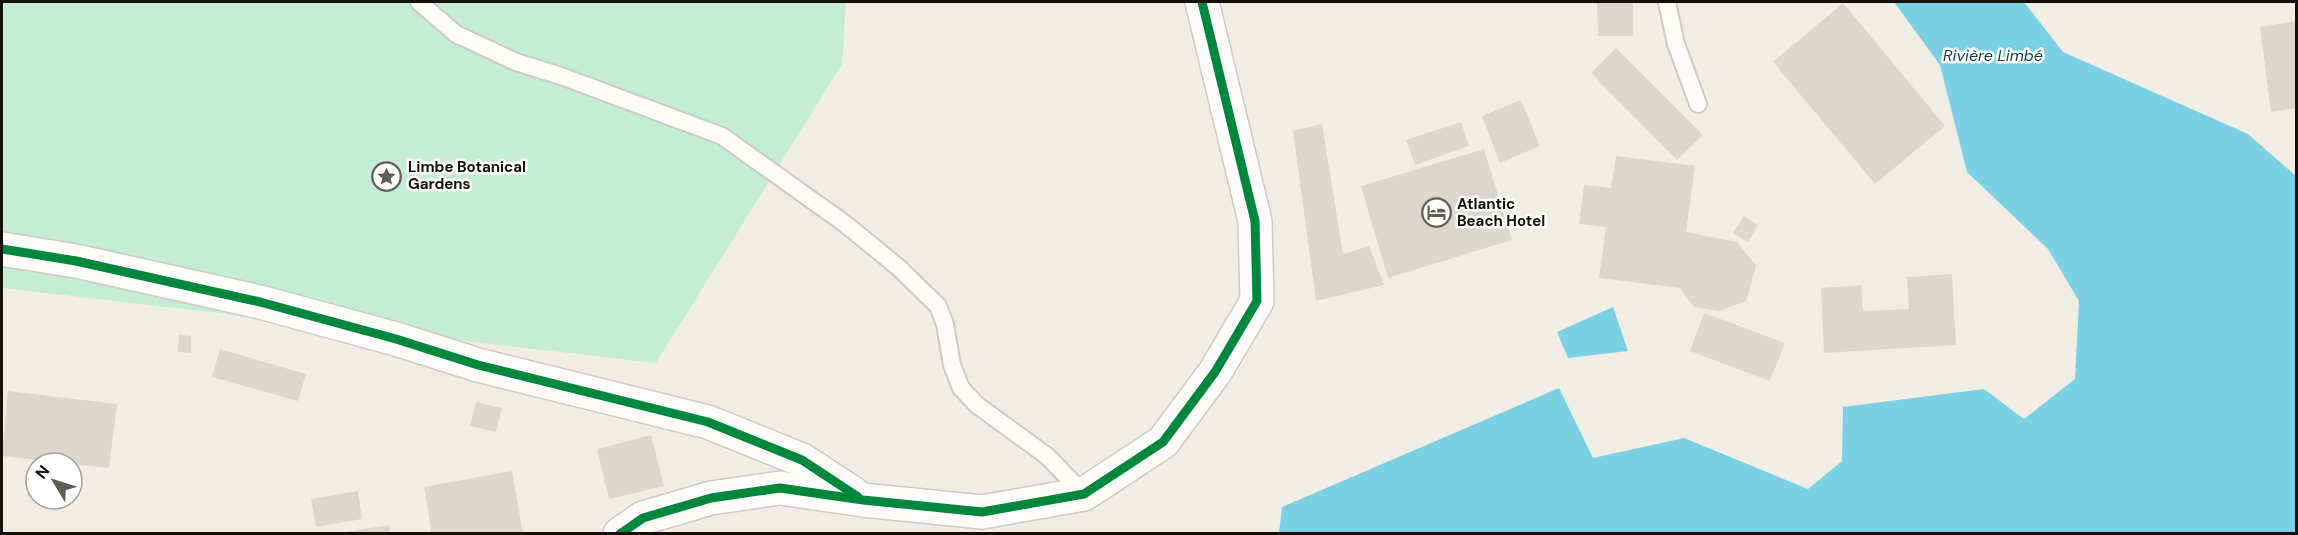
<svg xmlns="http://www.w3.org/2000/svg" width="2298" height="535" font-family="'DM Sans',sans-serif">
	<rect width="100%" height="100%" fill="#f0eee4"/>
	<!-- green -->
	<path fill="#c5ecd4" d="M2 2H846L842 64 656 363 2 288Z"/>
	<!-- water -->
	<g fill="#7bd1e3">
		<path d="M1894 2H2024L2063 52 2248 134 2296 176V533H1279L1282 507 1559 388 1593 458 1684 438 1808 489 1842 461 1843 407 1984 389 2024 419 2075 379 2079 301 2048 249 1967 172 1940 65Z"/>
		<path d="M1613 307 1628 351 1568 358 1557 332Z"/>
	</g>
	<!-- building -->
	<g fill="#dad7d0">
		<path d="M1597 2H1633V36H1598Z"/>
		<path d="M1843 3 1945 126 1875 184 1773 62Z"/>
		<path d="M2296 21V108L2271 112 2260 27Z"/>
		<path d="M1616 48 1703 135 1677 160 1591 73Z"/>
		<path d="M1521 100 1540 146 1500 163 1482 116Z"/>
		<path d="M1461 122 1469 146 1415 165 1406 140Z"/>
		<path d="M1322 124 1343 254 1369 246 1384 285 1316 301 1293 131Z"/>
		<path d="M1484 149 1512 240 1388 278 1361 186Z"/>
		<path d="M1616 156 1695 166 1686 232 1737 242 1756 266 1746 301 1719 311 1694 307 1680 288 1599 278 1606 227 1579 224 1584 185 1611 188Z"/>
		<path d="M1744 216 1758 225 1748 242 1733 233Z"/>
		<path d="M1952 274 1956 345 1824 353 1821 288 1861 285 1863 311 1909 309 1907 277Z"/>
		<path d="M1704 313 1785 343 1770 381 1690 351Z"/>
		<path d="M179 335 191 336V353L178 352Z"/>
		<path d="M220 349 306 374 298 401 212 377Z"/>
		<path d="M8 391 117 404 109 468 2 456Z"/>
		<path d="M476 402 502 408 496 432 470 426Z"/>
		<path d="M651 435 664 486 609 499 597 449Z"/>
		<path d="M512 471 523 534H432L424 487Z"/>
		<path d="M358 491 362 519 316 527 311 499Z"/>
		<path d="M389 525 390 534H345V532Z"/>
	</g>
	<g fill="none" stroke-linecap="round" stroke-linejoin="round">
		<defs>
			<g id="lane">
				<path d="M419 2 456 34 516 62 561 76 722 136 844 223 898 267 938 306 945 324 952 365 961 388 977 405 1047 456 1084 494"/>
				<path d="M1667 2 1676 44 1698 104"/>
			</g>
			<g id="street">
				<path d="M2 249 76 261 260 302 396 339 478 365 708 422 802 460 854 494"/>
				<path d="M620 534 643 518 711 498 780 488 863 500 982 512 1084 494 1163 442 1215 372 1257 301 1255 221 1202 2"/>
			</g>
		</defs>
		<!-- lane casing -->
		<use href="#lane" stroke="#cccac3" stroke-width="20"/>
		<!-- street casing -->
		<use href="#street" stroke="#cccac3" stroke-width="36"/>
		<!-- lane -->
		<use href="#lane" stroke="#fdfcfb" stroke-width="16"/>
		<!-- street -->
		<use href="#street" stroke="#fdfcfb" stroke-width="33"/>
		<defs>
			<g id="cycleway">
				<path d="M2 249 76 261 260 302 396 339 478 365 708 422 802 460 858 497"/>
				<path d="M620 534 643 518 711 498 780 488 863 500 982 512 1084 494 1163 442 1215 372 1257 301 1255 221 1202 2"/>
			</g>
		</defs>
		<!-- cycleway casing -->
		<use href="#cycleway" stroke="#fff" stroke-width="13"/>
		<!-- cycleway -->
		<use href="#cycleway" stroke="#00873e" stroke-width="9"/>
	</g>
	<!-- icons -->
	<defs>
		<symbol id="sight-ring" viewBox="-11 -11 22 22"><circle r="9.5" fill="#fff" stroke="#605e57" stroke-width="1.5"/><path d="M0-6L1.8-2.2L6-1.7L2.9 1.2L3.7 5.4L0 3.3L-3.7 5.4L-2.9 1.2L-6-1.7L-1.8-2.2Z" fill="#605e57"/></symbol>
		<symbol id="hotel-ring" viewBox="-11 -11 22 22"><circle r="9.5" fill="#fff" stroke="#605e57" stroke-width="1.5"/><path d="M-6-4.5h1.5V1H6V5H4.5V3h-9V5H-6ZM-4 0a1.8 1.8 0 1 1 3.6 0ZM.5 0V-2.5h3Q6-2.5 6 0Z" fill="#605e57"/></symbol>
	</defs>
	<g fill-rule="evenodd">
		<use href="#sight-ring" x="370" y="160" width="33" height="33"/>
		<use href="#hotel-ring" x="1420" y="196" width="33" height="33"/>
	</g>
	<g text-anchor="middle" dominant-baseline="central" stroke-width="5" stroke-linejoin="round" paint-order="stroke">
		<!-- poi labels -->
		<g font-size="15" font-weight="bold" fill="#12110b" stroke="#fff" text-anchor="start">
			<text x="408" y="167">Limbe Botanical<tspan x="408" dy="17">Gardens</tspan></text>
			<text x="1457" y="204">Atlantic<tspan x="1457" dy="17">Beach Hotel</tspan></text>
		</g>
		<!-- water labels -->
		<g font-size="16" font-style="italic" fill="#0e4451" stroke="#fff">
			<text x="1993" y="55">Rivière Limbé</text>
		</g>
	</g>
	<!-- border -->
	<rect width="2298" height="535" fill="none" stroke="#12110b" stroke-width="6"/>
	<!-- north arrow -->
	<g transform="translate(54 481) rotate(308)"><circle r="28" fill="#ffffff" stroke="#a0a09d" stroke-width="1.5"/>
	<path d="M0-4.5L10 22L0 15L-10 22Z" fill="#605e57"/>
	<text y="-9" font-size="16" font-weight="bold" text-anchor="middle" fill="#12110b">N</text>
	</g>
</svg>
